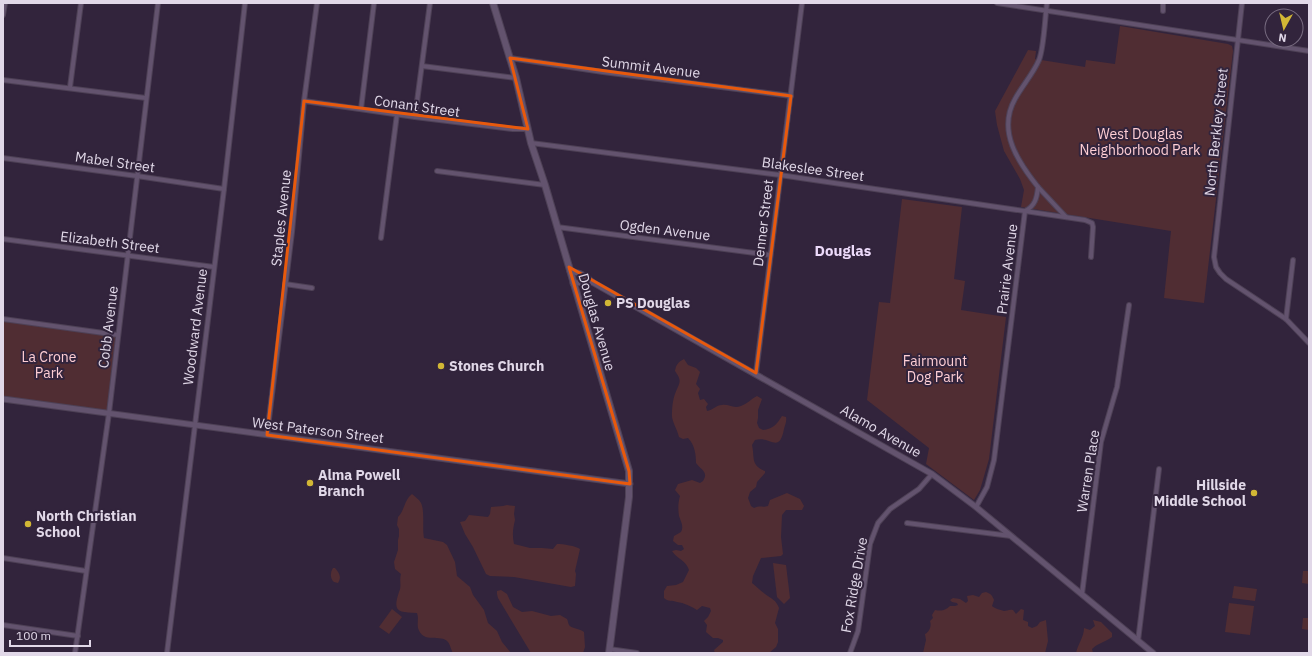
<svg xmlns="http://www.w3.org/2000/svg" width="1312" height="656" font-family="'IBM Plex Sans',sans-serif">
	<rect width="100%" height="100%" fill="#32243c"/>
	<!-- green -->
	<g fill="#502d33">
		<path d="M1120 26 1228 44 1232 46 1233 51 1204 303 1164 298 1171 231 1021 207 1024 190 1020 179 1004 151 997 125 995 111 1028 50 1036 51 1035 59 1085 67 1086 60 1115 64Z"/>
		<path d="M902 199 962 207 954 279 965 281 961 310 1006 317 989 459 980 490 974 500 926 464 929 448 867 400 879 302 890 303Z"/>
		<path d="M3 319 118 335 109 413 3 399Z"/>
		<path d="M684 359 688 365 696 368 700 372 696 384 700 389 698 393 700 400 704 399 708 404 706 407 707 411C713 410 716 405 722 405 729 404 733 409 741 406 747 404 751 399 757 396L762 399 758 410V418L757 423 759 428 763 430C773 429 777 424 782 416L786 417C787 421 785 425 784 429 779 455 770 435 755 440L752 445C755 457 750 465 765 471V473L757 482 756 487 750 492 748 498 751 506 754 508C761 505 762 508 768 506L770 500 787 493 800 499 804 506 802 510H786L782 515 781 537 783 554 781 556 761 558 753 576 752 583C757 587 761 591 765 594 772 599 776 600 779 608L775 623 778 629V642L776 647 769 653H715L714 650 723 642V640L718 638H713L706 632 707 625 704 621 708 617 711 611 710 608 702 606 697 610C691 606 684 603 677 602 672 600 668 602 664 598V591L667 586 676 585 683 582 689 570C686 560 677 559 672 551L676 550 681 551 684 549 682 545H678L673 541 674 536 681 532C684 526 681 522 679 516 678 509 678 503 680 496L675 490 678 484 692 480 700 483 703 481C709 472 701 470 696 463 696 455 695 445 688 438L683 439 679 437C677 428 671 421 672 413 672 407 673 399 675 394 679 383 683 382 675 371 676 365 678 362 684 359Z"/>
		<path d="M412 494C415 497 419 499 421 503 425 511 422 528 424 538L443 542 447 545 455 562 457 576 470 587 473 595 484 610 488 623 497 631 502 642 511 653H453C451 650 450 644 448 642 441 633 423 645 418 628 417 623 419 618 417 613 399 612 392 613 399 592 402 586 399 580 401 574L395 569 394 562 398 550V540L399 536V529L397 525 398 517C405 510 404 500 412 494Z"/>
		<path d="M507 505 515 506 514 514 515 520C513 528 512 535 514 544L530 548H542L553 549 557 544C563 544 576 546 580 549L575 571 576 574 575 586 571 587 514 577 490 576 486 574 473 547 465 534 460 522 465 521 469 515 488 517 490 514 491 507 503 506Z"/>
		<path d="M773 563 786 565 790 598 784 604 777 597Z"/>
		<path d="M333 568H335C339 573 342 577 338 583L334 582C330 579 330 572 333 568Z"/>
		<path d="M1303 571H1309V584L1302 583Z"/>
		<path d="M1234 586 1257 589 1255 601 1232 598Z"/>
		<path d="M501 590 507 594 513 607 522 612 532 611 551 616 560 615 567 619C568 621 568 623 569 625 570 628 581 629 584 632L585 647 583 653 569 652 564 653H531L498 598 497 594V591Z"/>
		<path d="M986 592C991 594 992 595 994 600L992 606C994 608 1000 610 1004 611 1007 611 1009 609 1013 610L1016 614 1021 609 1024 610 1023 620 1028 622V626L1032 628 1037 626 1040 622 1046 620 1048 641 1045 653H923L926 640 925 634C929 632 932 626 930 621L933 618 932 615 935 610C942 611 944 611 950 606H955L958 605 957 603 952 602 950 600 953 598 960 599 966 603 968 601 967 596 973 595 979 597 982 593Z"/>
		<path d="M1229 603 1254 606 1250 635 1225 632Z"/>
		<path d="M392 609 402 617 389 634 379 627Z"/>
		<path d="M1303 618H1309V630L1302 629Z"/>
		<path d="M1093 620 1101 622 1112 633V637C1105 642 1098 643 1092 649L1093 653H1076C1078 644 1084 637 1084 628L1090 630 1095 626Z"/>
	</g>
	<g fill="none" stroke-linecap="round" stroke-linejoin="round">
		<defs>
			<g id="minor">
				<path d="M997 3 1309 51"/>
				<path d="M1242 3 1215 248 1214 257 1216 267 1220 273 1226 279 1286 319 1309 343"/>
				<path d="M1163 11V3"/>
				<path d="M3 15 5 3"/>
				<path d="M510 58 603 72 791 96"/>
				<path d="M422 66 516 78"/>
				<path d="M3 80 146 98"/>
				<path d="M70 87 81 3"/>
				<path d="M304 101 415 117 513 129H528"/>
				<path d="M361 109 374 3"/>
				<path d="M415 117 430 3"/>
				<path d="M531 143 780 175 1085 220 1092 223 1093 227 1091 257"/>
				<path d="M3 158 137 176 224 189"/>
				<path d="M437 171 545 185"/>
				<path d="M1038 187 1066 217"/>
				<path d="M557 227 770 255"/>
				<path d="M381 238 397 114"/>
				<path d="M3 239 214 267"/>
				<path d="M285 284 312 288"/>
				<path d="M3 319 118 335"/>
				<path d="M1286 319 1293 260"/>
				<path d="M756 373 802 3"/>
				<path d="M267 435 292 232 304 101 317 3"/>
				<path d="M976 507 987 487 994 460 1025 211C1035 206 1037 198 1038 187 1018 162 997 131 1015 99 1022 86 1033 74 1039 60 1044 48 1045 17 1047 3"/>
				<path d="M907 523 1011 536"/>
				<path d="M3 558 86 571"/>
				<path d="M1082 594 1101 442 1117 387 1129 305"/>
				<path d="M3 625 78 636"/>
				<path d="M1138 641 1159 469"/>
				<path d="M609 649 637 653"/>
				<path d="M75 653 109 413 158 3"/>
				<path d="M167 653 224 189 245 3"/>
				<path d="M850 653 858 631 870 544 878 523 890 509 919 489 932 474"/>
			</g>
			<g id="tertiary">
				<path d="M570 271C579 273 586 275 592 282L932 474 976 507 1153 653"/>
				<path d="M573 283 592 282"/>
				<path d="M3 399 630 484"/>
			</g>
			<path id="secondary" d="M493 3 516 78 531 143 545 185 629 471V497L609 653"/>
		</defs>
		<!-- minor casing -->
		<use href="#minor" stroke="#4e4156" stroke-width="6"/>
		<!-- tertiary casing -->
		<use href="#tertiary" stroke="#4e4156" stroke-width="7"/>
		<!-- secondary casing -->
		<use href="#secondary" stroke="#4e4156" stroke-width="8"/>
		<!-- minor -->
		<use href="#minor" stroke="#63536e" stroke-width="4"/>
		<!-- tertiary -->
		<use href="#tertiary" stroke="#63536e" stroke-width="5"/>
		<!-- secondary -->
		<use href="#secondary" stroke="#63536e" stroke-width="6"/>
	</g>
	<!-- marked area -->
	<path fill="none" stroke="#e8590c" stroke-width="3" stroke-linejoin="round" d="M510 58 791 96 756 373 569 267 629 471 630 484 267 435 304 101 528 129Z"/>
	<!-- markers -->
	<g fill="#d2b735" stroke="#32243c" stroke-width="1.5">
		<circle cx="608" cy="303" r="4"/>
		<circle cx="441" cy="366" r="4"/>
		<circle cx="310" cy="483" r="4"/>
		<circle cx="1254" cy="493" r="4"/>
		<circle cx="28" cy="524" r="4"/>
	</g>
	<g text-anchor="middle" dominant-baseline="central" stroke-width="4" stroke-linejoin="round" paint-order="stroke">
		<!-- street labels -->
		<g font-size="14" fill="#e1d8e8" stroke="#32243c">
			<text transform="translate(651 67) rotate(7)">Summit Avenue</text>
			<text transform="translate(417 106) rotate(8)">Conant Street</text>
			<text transform="translate(1216 132) rotate(-84)">North Berkley Street</text>
			<text transform="translate(115 162) rotate(8)">Mabel Street</text>
			<text transform="translate(813 169) rotate(8)">Blakeslee Street</text>
			<text transform="translate(281 218) rotate(-84)">Staples Avenue</text>
			<text transform="translate(763 223) rotate(-83)">Denner Street</text>
			<text transform="translate(665 230) rotate(7)">Ogden Avenue</text>
			<text transform="translate(110 242) rotate(7)">Elizabeth Street</text>
			<text transform="translate(1007 269) rotate(-83)">Prairie Avenue</text>
			<text transform="translate(597 322) rotate(74)">Douglas Avenue</text>
			<text transform="translate(108 327) rotate(-83)">Cobb Avenue</text>
			<text transform="translate(195 327) rotate(-83)">Woodward Avenue</text>
			<text transform="translate(318 430) rotate(7)">West Paterson Street</text>
			<text transform="translate(881 431) rotate(30)">Alamo Avenue</text>
			<text transform="translate(1088 471) rotate(-81)">Warren Place</text>
			<text transform="translate(854 585) rotate(-80)">Fox Ridge Drive</text>
		</g>
		<!-- park labels -->
		<g font-size="14" fill="#feced4" stroke="#32243c">
			<text x="1140" y="134">West Douglas<tspan x="1140" dy="16">Neighborhood Park</tspan></text>
			<text x="49" y="357">La Crone<tspan x="49" dy="16">Park</tspan></text>
			<text x="935" y="361">Fairmount<tspan x="935" dy="16">Dog Park</tspan></text>
		</g>
		<!-- poi labels -->
		<g font-size="14" font-weight="bold" fill="#e1d8e8" stroke="#32243c" text-anchor="start">
			<text x="616" y="303">PS Douglas</text>
			<text x="449" y="366">Stones Church</text>
			<text x="318" y="475">Alma Powell<tspan x="318" dy="16">Branch</tspan></text>
			<text x="1246" y="485" text-anchor="end">Hillside<tspan x="1246" dy="16">Middle School</tspan></text>
			<text x="36" y="516">North Christian<tspan x="36" dy="16">School</tspan></text>
		</g>
		<!-- neighbourhood labels -->
		<g font-size="15" font-weight="bold" fill="#ecdafa" stroke="#32243c">
			<text x="843" y="250">Douglas</text>
		</g>
	</g>
	<!-- border -->
	<rect width="1312" height="656" fill="none" stroke="#e1d8e8" stroke-width="8"/>
	<!-- north arrow -->
	<g transform="translate(1284 28) rotate(188)"><circle r="19" fill="#32243c" stroke="#786c81"/>
	<path d="M0-3L7 15L0 10L-7 15Z" fill="#d2b735"/>
	<text y="-6" font-size="11" font-weight="bold" text-anchor="middle" fill="#e1d8e8">N</text>
	</g>
	<!-- scale -->
	<path d="M10 640v6h80v-6" fill="none" stroke="#e1d8e8" stroke-width="2"/>
	<text x="16" y="640" font-size="12" fill="#e1d8e8" stroke="#32243c" stroke-width="3" paint-order="stroke">100 m</text>
</svg>
